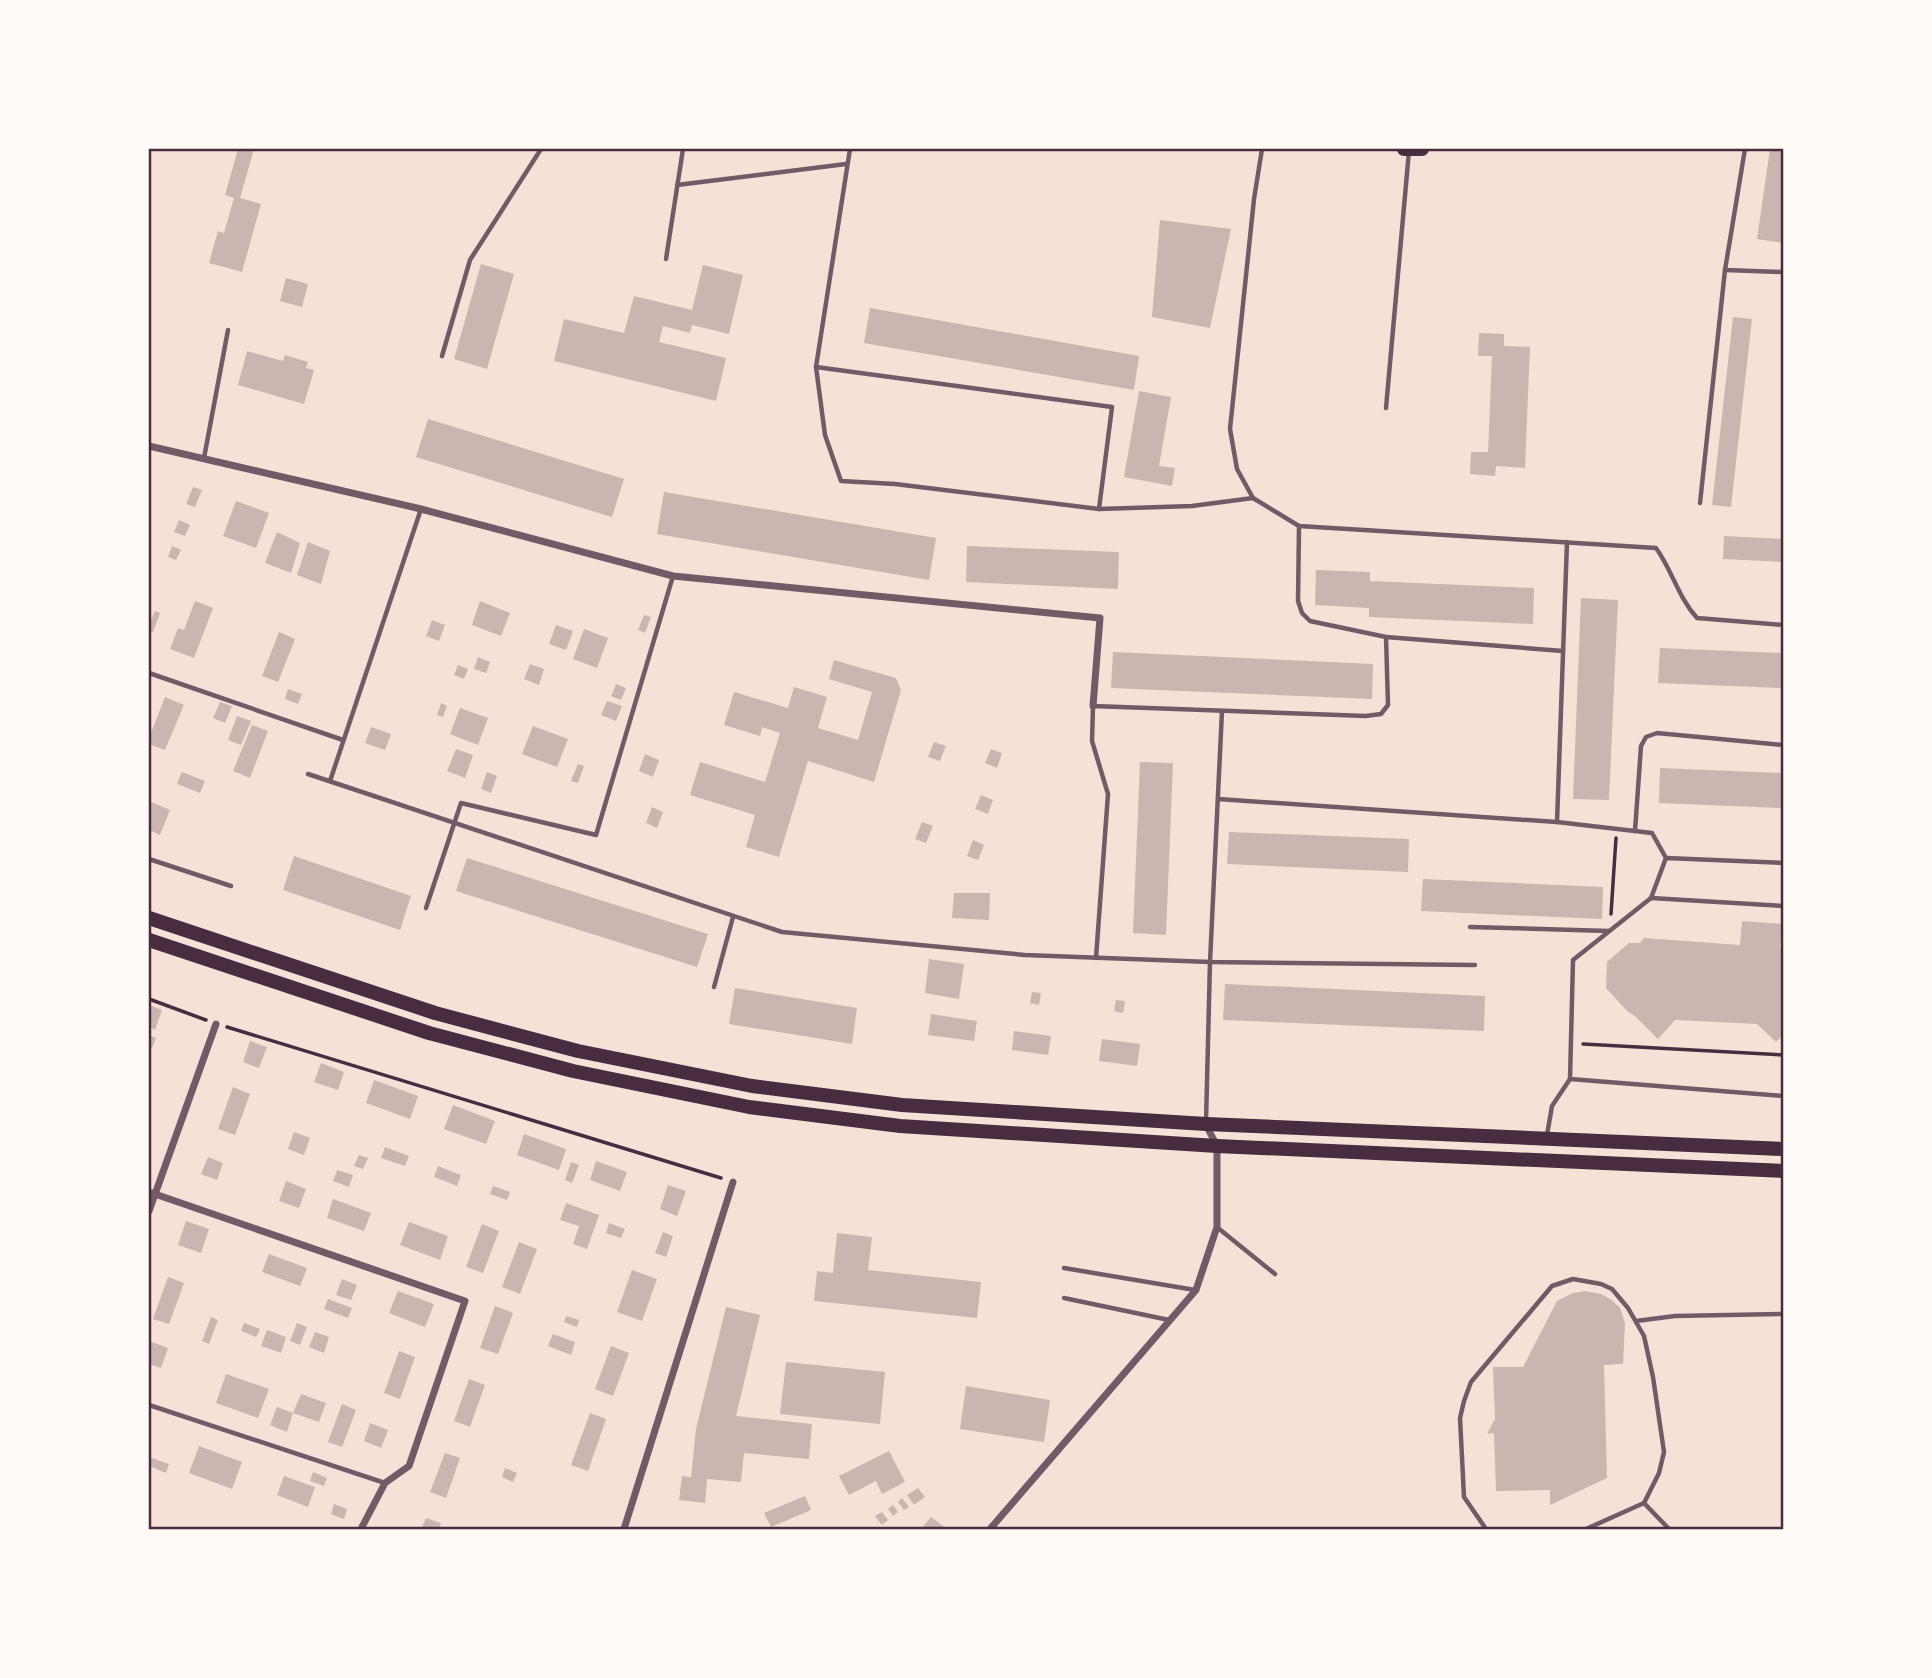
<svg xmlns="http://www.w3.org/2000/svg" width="1932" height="1678" font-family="Inter,sans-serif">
	<rect width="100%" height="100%" fill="#f7e1d7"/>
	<!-- building -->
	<g fill="#ccb4b1">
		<path d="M238 149H254L240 198 261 204 242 272 209 263 218 231 224 233 234 198 225 195Z"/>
		<path d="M1770 149H1783V243L1757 239Z"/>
		<path d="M1160 220 1231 229 1210 328 1152 317Z"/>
		<path d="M481 264 514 274 487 369 454 359Z"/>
		<path d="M703 265 743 275 729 334 692 325 690 333 663 326 659 342 726 358 716 401 554 361 564 319 624 333 634 296 692 310Z"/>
		<path d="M286 278 308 284 302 307 280 301Z"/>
		<path d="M870 308 1139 356 1134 390 864 343Z"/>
		<path d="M1733 317 1752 319 1731 507 1712 505Z"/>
		<path d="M1479 333 1504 334V346L1530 347 1525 468 1496 466 1495 476 1470 474 1471 452H1488L1492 356H1478Z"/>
		<path d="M247 351 283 361 285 355 308 362 306 368 314 370 304 404 238 385Z"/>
		<path d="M1139 391 1171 397 1159 466 1175 468 1172 486 1124 477Z"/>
		<path d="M428 419 624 479 612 517 416 457Z"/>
		<path d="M193 487 202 490 195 507 186 504Z"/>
		<path d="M664 492 936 538 929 580 657 534Z"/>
		<path d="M236 501 269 513 256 548 223 536Z"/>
		<path d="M179 520 190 525 185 536 174 532Z"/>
		<path d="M277 532 300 543 291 573 265 563Z"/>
		<path d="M1724 536 1783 539V562L1723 559Z"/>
		<path d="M308 542 330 551 321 584 297 575Z"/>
		<path d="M172 546 181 550 176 560 168 557Z"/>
		<path d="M967 546 1119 552 1118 589 966 582Z"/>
		<path d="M1316 570 1370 572V581L1534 588 1533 624 1369 617V608L1315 605Z"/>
		<path d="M1581 598 1618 600 1609 800 1573 799Z"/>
		<path d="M195 601 213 608 194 658 170 649 178 628 184 630Z"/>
		<path d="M480 601 510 613 501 636 472 625Z"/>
		<path d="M155 611 160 613 153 632 149 631V625Z"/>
		<path d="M644 615 651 617 645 633 638 630Z"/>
		<path d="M432 620 445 625 439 641 426 636Z"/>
		<path d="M556 625 573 631 566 650 549 644Z"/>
		<path d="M584 629 608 638 597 668 573 659Z"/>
		<path d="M279 632 295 639 278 682 262 676Z"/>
		<path d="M1660 648 1783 653V688L1658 683Z"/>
		<path d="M1113 652 1373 664 1372 699 1111 688Z"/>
		<path d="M478 657 490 662 486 673 474 669Z"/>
		<path d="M834 660 896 678 901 690 874 782 808 761 779 857 746 847 755 815 690 795 700 762 765 782 780 733 762 727 760 736 724 725 734 692 788 708 794 687 827 697 818 728 858 740 872 692 829 679Z"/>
		<path d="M530 664 544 669 539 685 524 679Z"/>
		<path d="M458 665 468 669 464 679 454 675Z"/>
		<path d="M616 684 626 688 621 700 611 696Z"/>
		<path d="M288 689 302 694 298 704 285 699Z"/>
		<path d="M165 697 184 705 165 750 149 744V738Z"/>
		<path d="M607 701 622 706 616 721 601 715Z"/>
		<path d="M220 702 232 706 225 723 213 718Z"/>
		<path d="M441 703 447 706 443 717 437 715Z"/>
		<path d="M460 708 488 718 478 745 450 734Z"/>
		<path d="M237 716 251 721 241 745 228 740Z"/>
		<path d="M252 725 268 731 250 778 233 771Z"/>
		<path d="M533 726 568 739 557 767 522 754Z"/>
		<path d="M371 727 391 734 385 750 365 743Z"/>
		<path d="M934 742 946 746 940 761 928 757Z"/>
		<path d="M456 749 473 755 465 778 447 771Z"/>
		<path d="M991 749 1002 753 997 768 985 763Z"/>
		<path d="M645 754 659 760 653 777 639 771Z"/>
		<path d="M1140 762 1173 763 1166 935 1133 933Z"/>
		<path d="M578 764 584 766 578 783 571 781Z"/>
		<path d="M1660 768 1783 773V808L1659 803Z"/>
		<path d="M182 772 205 781 200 793 177 784Z"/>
		<path d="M487 772 497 776 491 793 481 789Z"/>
		<path d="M981 795 993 800 988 814 975 809Z"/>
		<path d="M149 801 170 810 160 835 149 830Z"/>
		<path d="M652 807 663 812 657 828 646 823Z"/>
		<path d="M922 822 933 826 926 843 915 839Z"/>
		<path d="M1229 832 1409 839 1408 872 1227 864Z"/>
		<path d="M973 840 984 845 978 860 967 856Z"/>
		<path d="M294 856 411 896 400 930 283 890Z"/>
		<path d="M467 858 708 934 697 967 456 891Z"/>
		<path d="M1423 879 1603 887 1602 919 1421 911Z"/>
		<path d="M954 893H990L989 920 952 918Z"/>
		<path d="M1742 921 1782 924 1780 948H1783V1035L1776 1042 1757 1024 1675 1020 1658 1039 1635 1016 1627 1011 1606 988 1607 962 1629 943H1640L1644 938 1740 945Z"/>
		<path d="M929 959 964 964 959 999 925 993Z"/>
		<path d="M1225 984 1485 996 1484 1031 1223 1020Z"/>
		<path d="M735 988 857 1008 852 1044 729 1024Z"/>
		<path d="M1032 992 1041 993 1039 1005 1030 1003Z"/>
		<path d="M1116 1000 1125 1001 1123 1013 1114 1011Z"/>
		<path d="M149 1005 162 1010 155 1030 149 1027Z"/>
		<path d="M931 1014 977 1021 974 1041 928 1035Z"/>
		<path d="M1014 1031 1051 1036 1048 1055 1012 1050Z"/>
		<path d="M149 1035 156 1038 152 1048 149 1047Z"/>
		<path d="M1102 1039 1140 1044 1137 1066 1099 1061Z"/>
		<path d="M250 1041 267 1047 259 1068 243 1062Z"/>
		<path d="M321 1063 344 1072 338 1090 314 1082Z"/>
		<path d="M374 1080 418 1096 410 1119 366 1103Z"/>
		<path d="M233 1087 250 1094 235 1135 218 1129Z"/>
		<path d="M453 1105 495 1121 486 1144 444 1129Z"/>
		<path d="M294 1132 310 1138 304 1155 288 1149Z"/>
		<path d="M524 1134 566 1149 559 1170 517 1155Z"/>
		<path d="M385 1147 409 1156 405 1166 381 1158Z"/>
		<path d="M359 1155 368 1158 363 1169 354 1166Z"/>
		<path d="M208 1157 223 1163 217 1180 201 1174Z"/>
		<path d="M596 1161 627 1172 620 1191 590 1180Z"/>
		<path d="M571 1162 579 1165 572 1183 565 1180Z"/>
		<path d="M438 1166 461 1175 457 1186 434 1177Z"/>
		<path d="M337 1170 353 1175 349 1187 333 1181Z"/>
		<path d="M286 1181 306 1189 299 1208 279 1201Z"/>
		<path d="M668 1185 686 1191 677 1216 660 1209Z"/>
		<path d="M493 1186 510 1192 507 1200 490 1194Z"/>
		<path d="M333 1199 371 1213 364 1231 327 1218Z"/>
		<path d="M566 1203 599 1215 587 1249 573 1244 579 1226 560 1220Z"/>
		<path d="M186 1221 209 1229 201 1253 178 1245Z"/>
		<path d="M409 1222 448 1236 440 1260 400 1245Z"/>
		<path d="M609 1223 625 1229 621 1238 606 1233Z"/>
		<path d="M482 1224 499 1231 483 1273 466 1267Z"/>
		<path d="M663 1232 673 1236 666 1257 655 1253Z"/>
		<path d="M837 1233 872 1237 868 1270 981 1282 977 1318 814 1301 817 1271 833 1273Z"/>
		<path d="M519 1242 537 1249 520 1294 502 1287Z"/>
		<path d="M269 1254 307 1268 300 1286 262 1272Z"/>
		<path d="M632 1270 657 1279 642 1321 617 1312Z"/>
		<path d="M168 1277 184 1283 169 1324 153 1319Z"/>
		<path d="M342 1279 357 1285 351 1300 336 1295Z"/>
		<path d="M398 1291 434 1304 425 1327 389 1313Z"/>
		<path d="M1585 1291 1601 1294 1612 1300 1620 1308 1625 1323 1623 1364 1604 1365 1607 1478 1550 1505V1490L1496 1491 1494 1433 1487 1434 1495 1419 1493 1367H1523L1557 1301 1573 1293Z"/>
		<path d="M328 1299 352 1308 348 1318 324 1309Z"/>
		<path d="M495 1306 513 1313 498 1354 480 1348Z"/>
		<path d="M726 1307 760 1315 736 1416 812 1424 809 1459 744 1453 741 1482 707 1479 705 1503 679 1500 682 1476 691 1477 696 1429Z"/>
		<path d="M566 1316 579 1320 577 1327 564 1322Z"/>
		<path d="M211 1317 218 1320 209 1344 202 1341Z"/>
		<path d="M244 1323 260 1329 256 1337 241 1331Z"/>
		<path d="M297 1323 307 1327 300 1345 290 1341Z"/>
		<path d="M267 1330 286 1337 281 1353 261 1346Z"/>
		<path d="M315 1332 329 1337 324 1353 309 1347Z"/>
		<path d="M553 1334 575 1342 571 1355 548 1346Z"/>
		<path d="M149 1341 168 1348 161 1368 149 1364Z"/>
		<path d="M611 1346 629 1353 613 1396 595 1389Z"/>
		<path d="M399 1351 415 1357 400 1399 384 1393Z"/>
		<path d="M786 1362 885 1372 880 1424 780 1414Z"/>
		<path d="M226 1374 269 1389 258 1418 216 1403Z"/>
		<path d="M469 1379 485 1385 470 1427 454 1421Z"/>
		<path d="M966 1386 1050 1400 1044 1442 960 1429Z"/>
		<path d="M301 1394 326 1403 319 1422 293 1413Z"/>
		<path d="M342 1404 356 1410 342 1447 328 1442Z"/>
		<path d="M277 1407 293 1413 287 1432 270 1425Z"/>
		<path d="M590 1413 606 1419 588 1471 571 1465Z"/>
		<path d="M370 1423 388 1430 381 1448 364 1441Z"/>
		<path d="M199 1446 242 1462 232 1489 189 1473Z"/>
		<path d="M889 1451 905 1482 882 1494 876 1481 849 1495 839 1476Z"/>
		<path d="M445 1453 460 1458 446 1498 430 1492Z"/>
		<path d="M149 1457 169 1464 166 1473 149 1466Z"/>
		<path d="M505 1468 517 1473 513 1482 502 1477Z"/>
		<path d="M313 1472 327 1478 324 1486 310 1481Z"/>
		<path d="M284 1476 315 1487 308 1507 277 1495Z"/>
		<path d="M918 1488 925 1497 914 1505 907 1495Z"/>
		<path d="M805 1496 811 1510 771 1527 764 1513Z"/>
		<path d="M902 1498 909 1507 904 1510 898 1502Z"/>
		<path d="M334 1504 347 1509 344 1519 331 1514Z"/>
		<path d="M893 1505 898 1512 893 1516 888 1509Z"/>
		<path d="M882 1512 888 1520 882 1525 875 1516Z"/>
		<path d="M931 1517 947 1529H921Z"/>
		<path d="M426 1518 441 1523 439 1529H421Z"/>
	</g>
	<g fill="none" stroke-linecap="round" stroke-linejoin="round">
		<!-- path -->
		<g stroke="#4a2c40" stroke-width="3.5">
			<path d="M1611 914 1616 838"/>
			<path d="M149 999 206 1020"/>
			<path d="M227 1027 721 1178"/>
			<path d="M1583 1044 1783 1055"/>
		</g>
		<!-- service -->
		<g stroke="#755966" stroke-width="4.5">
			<path d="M850 149 816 367 825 435 841 481 895 484 1099 509 1192 506 1253 498"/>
			<path d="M1262 149 1254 199 1230 429 1237 469 1253 498 1299 526 1656 548C1672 570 1678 597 1697 618L1783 625"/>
			<path d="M1745 149 1725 270 1783 272"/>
			<path d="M677 185 846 164"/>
			<path d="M666 259 683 149"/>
			<path d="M442 356 470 260 541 149"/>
			<path d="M816 367 1112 407 1099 509"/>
			<path d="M1386 408 1409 151"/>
			<path d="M204 458 228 330"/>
			<path d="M1700 503 1725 270"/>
			<path d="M1567 542 1557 822 1652 833 1666 858"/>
			<path d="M1386 637 1563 651"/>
			<path d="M149 673 343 740"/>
			<path d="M308 774 782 932 1025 955 1210 962 1475 965"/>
			<path d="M330 781 421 509"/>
			<path d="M1218 799 1557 822"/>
			<path d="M1635 831 1641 746 1646 737 1657 733 1783 745"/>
			<path d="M149 859 231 886"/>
			<path d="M1651 898 1666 858 1783 863"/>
			<path d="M1783 906 1651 898 1573 960 1570 1079 1783 1096"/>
			<path d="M426 908 461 803 596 835 673 576"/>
			<path d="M1470 927 1609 931"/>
			<path d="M1096 958 1108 794 1092 741 1093 706 1366 716 1381 714 1388 705 1386 637 1310 621 1302 613 1298 601 1299 526"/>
			<path d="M714 987 733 917"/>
			<path d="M1206 1122 1210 962 1222 711"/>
			<path d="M1547 1135 1552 1106 1570 1079"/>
			<path d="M1218 1228 1275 1274"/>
			<path d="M1064 1268 1195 1290"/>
			<path d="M1064 1298 1169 1320"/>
			<path d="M1636 1321 1675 1316 1783 1314"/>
			<path d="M149 1405 385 1483"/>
			<path d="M1644 1503 1669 1529"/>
			<path d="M1486 1529 1464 1497 1460 1418 1464 1401 1471 1382 1552 1286 1573 1279 1601 1284 1612 1289 1628 1308 1644 1336 1653 1377 1664 1452 1659 1473 1644 1503 1586 1529"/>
		</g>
		<!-- minor -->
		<g stroke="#755966" stroke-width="7">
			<path d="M149 446 421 509 673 576 1100 618 1093 706"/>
			<path d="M149 1192 465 1301 409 1466 385 1483 362 1527"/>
			<path d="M149 1211 216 1024"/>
			<path d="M624 1529 733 1182"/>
			<path d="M990 1529 1196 1290 1217 1227V1146L1206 1125"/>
		</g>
		<!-- secondary -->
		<g stroke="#4a2c40" stroke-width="14">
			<path d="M1404 149H1422"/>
			<path d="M149 918 435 1013 578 1051 752 1086 902 1105 1206 1124 1783 1149"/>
			<path d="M149 940 429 1033 573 1071 749 1107 900 1126 1217 1146 1783 1171"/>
		</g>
	</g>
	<!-- border -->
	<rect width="1932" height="1678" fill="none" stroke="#fffaf5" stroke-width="301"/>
	<rect x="150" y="150" width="1632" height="1378" fill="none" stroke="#4a2c40" stroke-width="2.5"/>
</svg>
